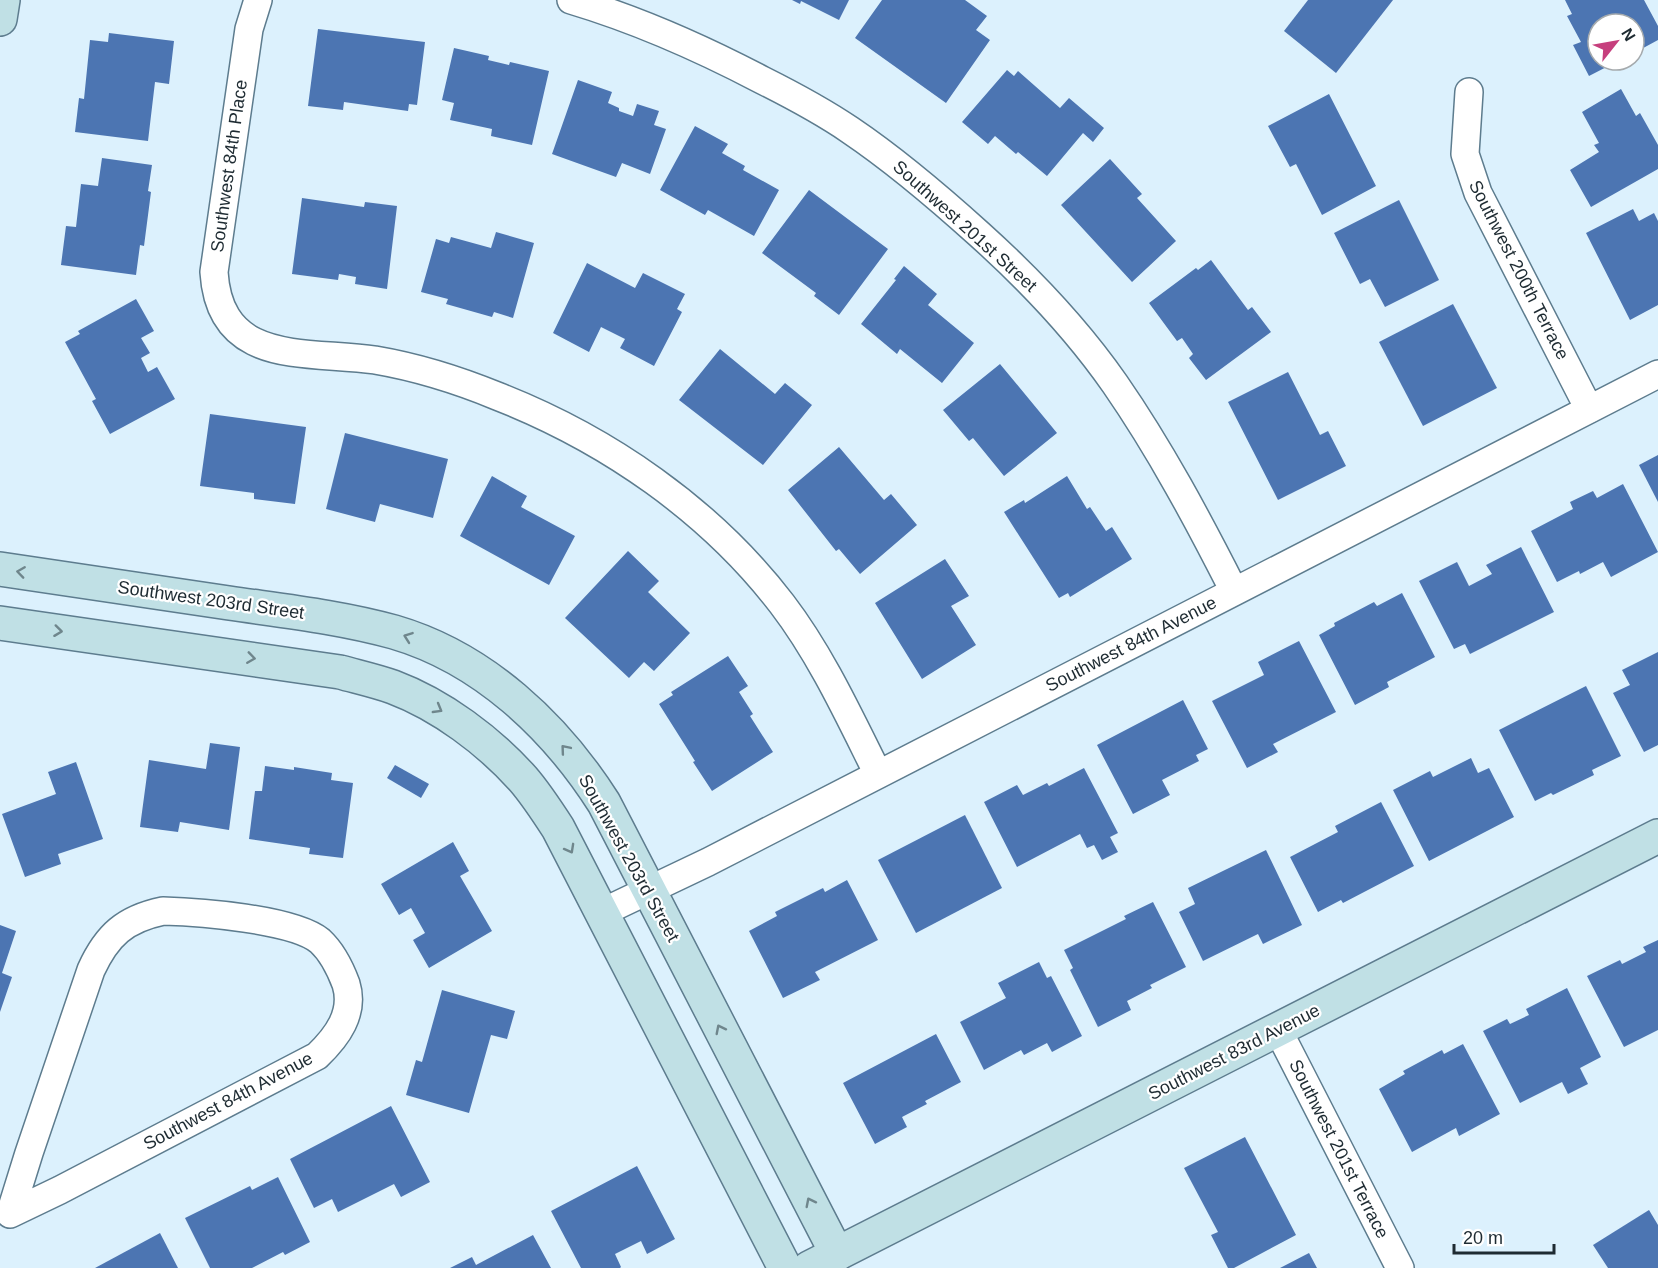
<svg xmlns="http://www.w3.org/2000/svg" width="1658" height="1268" font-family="Helvetica,sans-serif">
	<rect width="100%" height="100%" fill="#dcf1fd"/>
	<!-- building -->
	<g fill="#4c75b2">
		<path d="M792 0H849L839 20 801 1 800 4Z"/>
		<path d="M882 0H965L987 16 976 30 990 40 946 103 855 38Z"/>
		<path d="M1308 0H1393L1336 73 1284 31Z"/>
		<path d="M1565 0H1644L1658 26V40L1634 53V24H1598V60H1620L1589 76 1573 45 1581 42 1567 16 1572 14Z"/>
		<path d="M318 29 425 42 417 105 409 104 408 111 344 102 343 110 308 106Z"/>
		<path d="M109 33 174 41 169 84 155 82 148 141 75 132 79 98 84 99 90 40 108 42Z"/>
		<path d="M454 48 489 56 488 60 509 65 510 62 549 71 532 145 491 136 492 129 450 120 454 103 442 100Z"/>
		<path d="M1007 70 1014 76 1018 71 1060 108 1069 98 1104 128 1093 142 1083 133 1047 176 1018 152 1016 154 995 136 988 144 962 122Z"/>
		<path d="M578 80 612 92 608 103 619 108V111L633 116 637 104 659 111 654 125 666 129 650 174 622 163 616 177 552 154Z"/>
		<path d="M1621 89 1636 116 1640 113 1658 145V169L1591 207 1570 170 1599 152 1594 145 1599 143 1582 112Z"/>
		<path d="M1329 94 1376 186 1322 215 1296 164 1290 167 1268 126Z"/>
		<path d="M695 126 728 144 722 153 745 166 743 170 779 190 754 236 708 210 705 215 660 190Z"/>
		<path d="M102 158 152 165 148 191 151 192 144 246 140 245 136 275 61 265 66 226 76 227 81 184 98 186Z"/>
		<path d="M1110 159 1142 194 1137 198 1176 241 1132 282 1061 205Z"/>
		<path d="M809 190 888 249 839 315 814 296 816 293 762 253Z"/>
		<path d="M302 198 364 207 365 202 397 206 387 289 355 284 356 277 339 274 338 280 292 274Z"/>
		<path d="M1399 200 1439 280 1385 307 1370 279 1360 284 1334 233Z"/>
		<path d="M1633 209 1639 221 1654 213 1658 221V305L1630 320 1586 233Z"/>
		<path d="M496 232 534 243 513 318 494 312 492 317 446 304 448 299 421 292 436 239 449 243 451 237 491 248Z"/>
		<path d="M1211 260 1248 310 1252 307 1271 332 1206 380 1189 358 1193 354 1182 338 1177 341 1149 303 1196 268 1198 270Z"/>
		<path d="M587 263 635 288 643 273 685 294 677 309 682 312 654 366 620 348 625 339 601 327 589 352 553 333Z"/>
		<path d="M904 266 937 294 928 305 974 343 942 383 900 349 897 354 861 324 896 280 894 279Z"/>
		<path d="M136 299 154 331 141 338 150 353 141 358 148 372 157 367 175 399 110 434 92 401 96 399 65 342 80 334 78 331Z"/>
		<path d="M1453 304 1497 388 1423 426 1379 342Z"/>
		<path d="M720 349 775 394 785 383 812 405 763 465 679 400Z"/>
		<path d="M1000 364 1057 433 1004 476 973 438 969 441 943 410Z"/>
		<path d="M1288 372 1320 435 1328 431 1346 466 1278 500 1228 402Z"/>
		<path d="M210 414 306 427 295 504 254 499V493L200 486Z"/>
		<path d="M345 433 448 459 433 518 380 504 375 522 326 509Z"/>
		<path d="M839 447 884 500 891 494 917 525 860 574 839 549 836 551 788 490Z"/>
		<path d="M1658 455V502L1639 465Z"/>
		<path d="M492 476 527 496 521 507 575 536 549 585 460 536Z"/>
		<path d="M1067 476 1087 509 1090 507 1106 531 1112 527 1132 559 1070 597 1068 593 1059 598 1004 512 1024 500 1025 503Z"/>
		<path d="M1623 484 1658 552 1611 577 1603 562 1580 574 1579 571 1557 582 1531 531 1573 509 1570 502 1593 491 1597 498Z"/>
		<path d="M1521 547 1554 612 1470 654 1465 644 1454 649 1419 581 1457 562 1469 586 1492 574 1486 565Z"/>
		<path d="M628 551 659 581 648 592 690 633 654 671 644 662 629 678 565 618Z"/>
		<path d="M945 559 969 596 951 606 976 645 922 679 875 603Z"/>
		<path d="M1402 593 1435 657 1387 682 1389 687 1355 705 1319 635 1335 626 1334 623 1374 602 1377 606Z"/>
		<path d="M1299 641 1336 712 1273 744 1278 752 1247 768 1212 701 1264 675 1258 662Z"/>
		<path d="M1658 652V745L1644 752 1613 693 1630 685 1622 670Z"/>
		<path d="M728 656 748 686 739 692 753 714 750 716 773 752 712 791 693 762 695 761 659 704 673 695 671 692Z"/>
		<path d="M1586 686 1621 756 1592 770 1594 775 1553 795 1551 793 1535 801 1499 730Z"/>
		<path d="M1183 700 1208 749 1196 755 1199 761 1162 780 1170 795 1133 814 1097 745Z"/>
		<path d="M210 743 240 747 229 830 180 822 178 832 140 827 149 760 206 769Z"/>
		<path d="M1471 758 1478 773 1489 768 1514 817 1429 861 1393 790 1430 771 1433 777Z"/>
		<path d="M76 762 103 839 58 854 61 864 25 877 2 814 56 794 48 772Z"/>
		<path d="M395 765 429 784 421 798 387 778Z"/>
		<path d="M265 766 294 770V767L332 773 331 780 353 783 343 858 309 854 310 848 249 839 255 791H262Z"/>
		<path d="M1084 768 1118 833 1110 837 1118 852 1102 860 1094 845 1087 848 1080 834 1017 867 984 802 1017 785 1023 795 1047 783 1049 786Z"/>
		<path d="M1381 802 1414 866 1343 903 1341 900 1318 912 1290 857 1338 832 1335 826Z"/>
		<path d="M965 815 1002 888 916 933 878 860Z"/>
		<path d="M453 842 469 871 460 876 492 931 429 968 413 940 425 933 411 908 399 915 381 884Z"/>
		<path d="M1266 850 1302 925 1263 944 1258 934 1203 961 1179 912 1195 904 1188 888Z"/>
		<path d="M847 880 878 940 815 972 820 980 783 998 749 931 777 916 775 912 823 888 825 892Z"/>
		<path d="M1153 902 1186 967 1150 985 1152 988 1127 1001 1131 1010 1098 1027 1070 970 1073 968 1064 950 1126 919 1124 916Z"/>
		<path d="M0 925 16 931 2 973 12 977 0 1012Z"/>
		<path d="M1658 940V1030L1624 1047 1587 976 1620 960 1622 964 1646 952 1643 947Z"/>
		<path d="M1039 962 1047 978 1051 976 1082 1036 1052 1052 1047 1043 1024 1055 1021 1050 984 1070 960 1022 1006 998 998 983Z"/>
		<path d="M1567 988 1601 1057 1580 1068 1588 1084 1568 1094 1562 1082 1520 1103 1483 1031 1507 1019 1510 1024 1529 1015 1526 1009Z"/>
		<path d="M442 990 515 1011 507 1039 491 1035 469 1113 406 1095 416 1060 422 1062Z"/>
		<path d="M936 1034 961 1082 925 1101 927 1104 902 1117 907 1127 875 1144 843 1083Z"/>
		<path d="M1463 1044 1500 1114 1459 1136 1456 1128 1412 1152 1379 1089 1405 1074 1403 1071 1442 1050 1444 1054Z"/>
		<path d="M391 1106 430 1182 401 1197 394 1184 338 1212 332 1199 314 1208 290 1159Z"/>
		<path d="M1245 1137 1296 1235 1234 1268H1228L1211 1235 1218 1232 1184 1168Z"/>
		<path d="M637 1166 675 1239 647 1254 641 1241 615 1254 621 1267 620 1268H581L551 1211Z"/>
		<path d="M278 1177 310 1242 285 1255 283 1252 252 1268H210L185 1218 250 1186 252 1190Z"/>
		<path d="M1649 1210 1658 1225V1268H1608L1593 1245Z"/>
		<path d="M160 1233 178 1268H95Z"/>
		<path d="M533 1235 551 1268H450L472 1257 476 1265Z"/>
		<path d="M1309 1253 1317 1268H1280Z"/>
	</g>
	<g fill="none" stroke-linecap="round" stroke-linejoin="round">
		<defs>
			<g id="street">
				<path d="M258 0 249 29 214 272C220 367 306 350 375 360 416 367 458 380 497 396 607 439 710 510 782 604 821 655 849 716 878 774"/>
				<path d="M571 0C638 20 701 48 762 80 792 95 822 111 850 130 896 161 938 197 979 234 1029 279 1076 328 1115 384 1160 449 1198 520 1234 591"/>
				<path d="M1469 92 1465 154 1478 193 1589 409"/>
				<path d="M163 911C199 912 293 919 320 941 333 953 340 968 346 984 355 1013 337 1037 317 1056L60 1190 10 1214 29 1153 91 970C107 935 125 919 163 911Z"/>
				<path d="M603 912 708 862 1658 374"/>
				<path d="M1278 1030 1400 1268"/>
			</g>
			<g id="secondary">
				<path d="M0 19 3 0"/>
				<path d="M0 569C76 580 152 592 229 603 284 611 340 617 394 632 483 658 555 726 604 803L837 1254"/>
				<path d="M0 623 340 672C358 677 376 681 393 687 441 705 489 741 523 779 536 794 547 811 558 828L785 1268"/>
				<path d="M809 1268 1658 836"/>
			</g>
		</defs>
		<!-- street casing -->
		<use href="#street" stroke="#5d7c8e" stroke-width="30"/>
		<!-- secondary casing -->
		<use href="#secondary" stroke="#5d7c8e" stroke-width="36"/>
		<!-- street -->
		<use href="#street" stroke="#fff" stroke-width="27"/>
		<!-- secondary -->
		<use href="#secondary" stroke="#c0e0e5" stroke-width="33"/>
	</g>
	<!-- one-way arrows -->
	<defs><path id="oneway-chevron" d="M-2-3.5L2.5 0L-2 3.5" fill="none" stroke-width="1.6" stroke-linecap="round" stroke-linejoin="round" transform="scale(1.5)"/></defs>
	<g stroke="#6f868c">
		<use href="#oneway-chevron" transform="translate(21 572) rotate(-172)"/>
		<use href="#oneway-chevron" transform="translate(58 631) rotate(7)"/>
		<use href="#oneway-chevron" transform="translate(408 637) rotate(-160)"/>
		<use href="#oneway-chevron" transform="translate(251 658) rotate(8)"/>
		<use href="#oneway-chevron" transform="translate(438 709) rotate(30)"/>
		<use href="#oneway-chevron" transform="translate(565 749) rotate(-130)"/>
		<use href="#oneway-chevron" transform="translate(570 849) rotate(61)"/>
		<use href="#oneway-chevron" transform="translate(720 1029) rotate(-117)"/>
		<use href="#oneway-chevron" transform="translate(810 1202) rotate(-117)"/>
	</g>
	<g text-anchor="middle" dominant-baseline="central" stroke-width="4.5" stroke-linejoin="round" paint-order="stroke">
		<!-- street labels -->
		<g font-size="18" fill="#1e2b32" stroke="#fff">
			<text transform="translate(229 166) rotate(-82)">Southwest 84th Place</text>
			<text transform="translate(965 226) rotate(42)">Southwest 201st Street</text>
			<text transform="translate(1519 270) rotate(63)">Southwest 200th Terrace</text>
			<text transform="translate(211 600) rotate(8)">Southwest 203rd Street</text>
			<text transform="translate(1131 644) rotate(-27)">Southwest 84th Avenue</text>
			<text transform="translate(629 858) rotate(61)">Southwest 203rd Street</text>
			<text transform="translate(1234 1052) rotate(-27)">Southwest 83rd Avenue</text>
			<text transform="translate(228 1101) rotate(-28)">Southwest 84th Avenue</text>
			<text transform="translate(1339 1149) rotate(63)">Southwest 201st Terrace</text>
		</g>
	</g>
	<!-- north arrow -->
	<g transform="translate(1616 42) rotate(59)"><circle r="28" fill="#ffffff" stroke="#a5aaad" stroke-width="1.5"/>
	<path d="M0-4.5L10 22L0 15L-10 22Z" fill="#c63f7d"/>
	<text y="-9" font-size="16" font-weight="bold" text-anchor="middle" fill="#1e2b32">N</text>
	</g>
	<!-- scale -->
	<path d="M1454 1244v9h100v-9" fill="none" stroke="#1e2b32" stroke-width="3"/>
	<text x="1463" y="1244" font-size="18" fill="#1e2b32" stroke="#ffffff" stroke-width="4.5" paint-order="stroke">20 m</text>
</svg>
